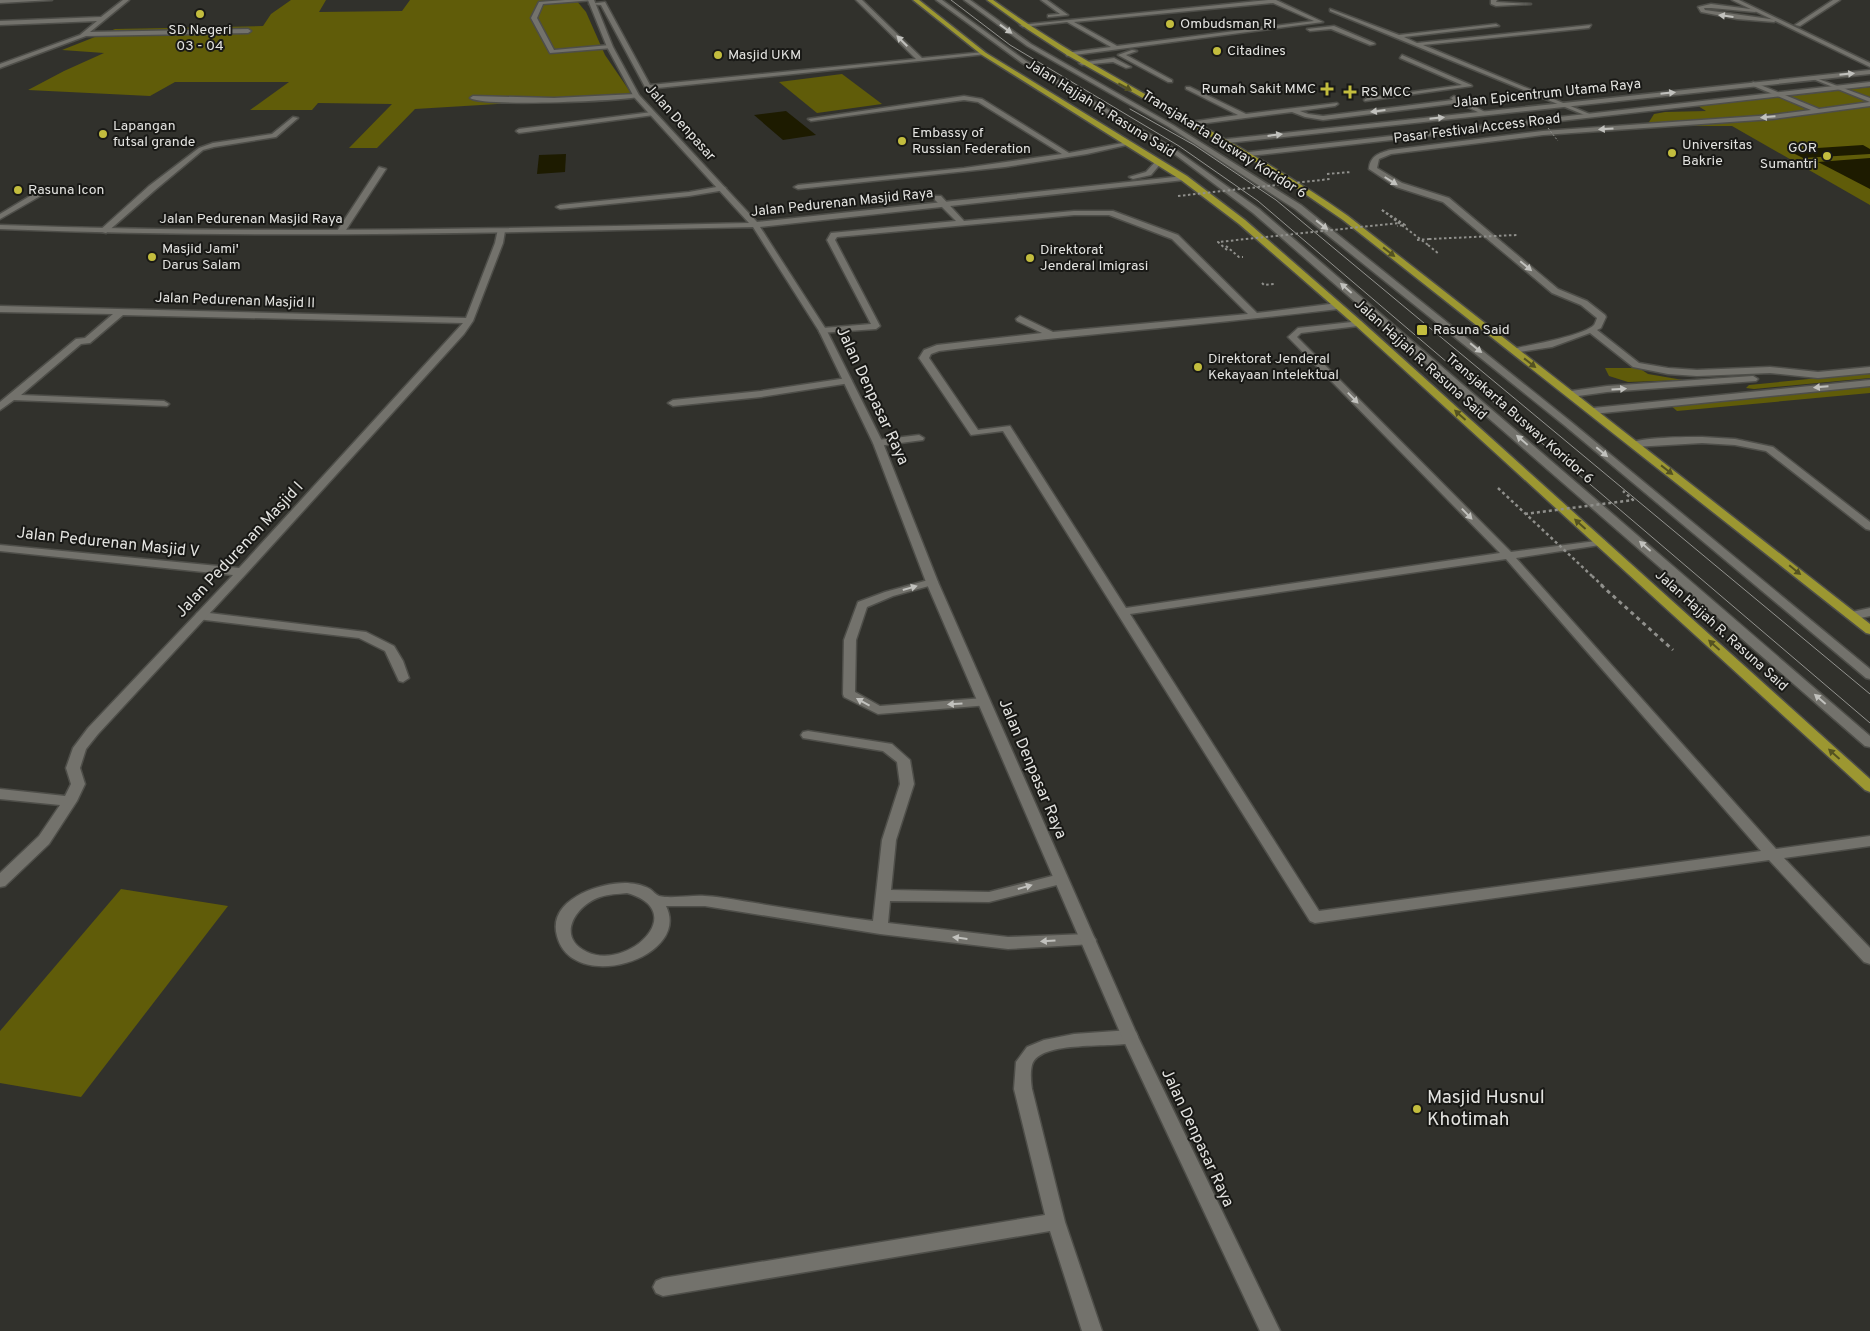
<svg xmlns="http://www.w3.org/2000/svg" width="1870" height="1331" font-family="Overpass,sans-serif">
	<rect width="100%" height="100%" fill="#31312c"/>
	<!-- green -->
	<g fill="#605c09">
		<path d="M291 0H326L319 12 402 11 410 0H576L586 12 605 55 633 96 415 109 377 148H349L392 104 318 103 312 110H250L289 82H175L150 96 28 90 64 71 104 53 62 50 115 29 263 26 271 14Z"/>
		<path d="M842 74 882 104 817 113 779 82Z"/>
		<path d="M1870 87V205L1732 126H1682L1649 122 1654 114 1665 112 1706 111 1698 106Z"/>
		<path d="M1605 368H1639L1648 374 1683 380 1628 382 1609 376Z"/>
		<path d="M1870 373V378L1754 389 1746 388 1749 385Z"/>
		<path d="M1870 386V393L1677 411 1670 405Z"/>
		<path d="M121 889 228 906 81 1097 0 1083V1031Z"/>
	</g>
	<!-- water -->
	<g fill="#1d1b00">
		<path d="M786 111 816 135 783 140 754 115Z"/>
		<path d="M1863 145 1870 149V154L1803 158 1787 150Z"/>
		<path d="M566 154 565 172 537 174 539 155Z"/>
		<path d="M1870 158V189L1818 162Z"/>
	</g>
	<g fill="none" stroke-linecap="round" stroke-linejoin="round">
		<defs>
			<g id="lane">
				<path d="M565 0H594L543 4 537 18 554 50 610 45 612 48 550 53 531 18 539 2Z"/>
				<path d="M856 0H862L922 58 984 52 987 54 648 89 645 87 601 5 589 4 605 2 650 85 916 59Z"/>
				<path d="M936 0H942L1026 61 1173 148 1259 209 1870 736V747L1865 746 1253 213 1169 150 1022 63Z"/>
				<path d="M964 0H970L1031 44 1173 125 1301 205 1570 421 1870 669V679L1866 678 1564 425 1295 209 1169 127 1027 46Z"/>
				<path d="M1041 0H1047L1068 15 1048 17V15L1060 14Z"/>
				<path d="M1268 0H1276L1323 22 1067 56 1065 53 1111 47 1067 22 1023 27 1020 25ZM1273 3 1314 21 1117 46 1074 22Z"/>
				<path d="M1491 0H1497L1496 2 1531 4 1496 6 1491 4Z"/>
				<path d="M1711 4 1758 10 1755 12 1711 8H1704L1705 10 1777 20 1774 22 1737 19 1701 12 1698 7Z"/>
				<path d="M1330 9 1399 35 1496 24 1499 26 1404 37 1417 43 1591 25 1589 28 1423 45 1592 115 1587 116 1330 11Z"/>
				<path d="M1334 26 1374 43 1375 44 1370 45 1331 29 1310 31 1307 29Z"/>
				<path d="M1132 50 1137 51 1126 55 1172 80V82H1168L1118 55Z"/>
				<path d="M1402 55 1471 85 1472 86 1365 101 1364 100 1367 98 1462 85 1400 58Z"/>
				<path d="M1114 58 1131 67 1126 68 1113 62 1082 65 1079 63Z"/>
				<path d="M1813 77 1870 98V102L1813 79Z"/>
				<path d="M1753 82 1819 109 1870 102V106L1773 119 1543 135 1391 154 1379 159 1377 168 1402 183 1449 198 1558 289 1587 301 1605 315 1606 317 1601 328 1597 330 1639 363 1668 368 1697 370 1770 367 1818 372 1870 367V373L1818 378 1770 373 1697 376 1668 374 1633 367 1590 333 1552 347 1512 353V349C1529 345 1583 336 1594 325 1595 324 1597 318 1597 318L1581 305 1552 293 1443 202 1396 187 1369 169C1370 156 1379 153 1390 150L1543 131 1773 115 1811 110 1751 85Z"/>
				<path d="M1186 87H1190L1246 114 1337 103 1338 104 1335 106 1300 111 1308 114 1323 116 1453 100 1451 98 1454 96 1487 113 1482 114 1459 103 1323 120 1305 117 1292 112 1192 125 1189 123 1190 122 1238 115 1186 89Z"/>
				<path d="M636 94 638 95V97C616 101 484 107 470 98L473 96 554 98Z"/>
				<path d="M964 96 982 99 1069 153 1128 142 1131 144 1087 154 1005 167 798 189 794 187 798 185 964 168 1062 154 978 102 964 100 811 121 808 119Z"/>
				<path d="M652 112 654 113V115L519 133 516 131 519 129Z"/>
				<path d="M293 117 298 118 276 137 214 147 203 150 155 190 106 233 99 231 149 186 199 148 213 143 272 134Z"/>
				<path d="M379 167 386 169 344 233H338L337 231Z"/>
				<path d="M722 186 726 188 725 190 689 196 560 209 556 207 560 205 689 192Z"/>
				<path d="M35 193 42 195 0 219V214Z"/>
				<path d="M935 196H941L964 221 1074 211H1113L1178 235 1257 313 1338 303 1342 306 1338 309C1205 325 1072 335 939 351L931 354 929 358 978 430 1010 426 1126 608 1500 553 1288 337 1298 328 1361 321 1362 323 1358 326 1301 333 1297 337 1511 552 1604 540 1606 542 1600 545 1516 558 1776 849 1870 836V846L1784 858 1870 948V964L1864 962 1769 860 1315 923 1310 921 1003 431 971 435 919 358 924 350 937 345 1042 333 1017 321 1016 319 1020 316 1053 332 1248 314 1172 239 1109 215H1074L837 237 835 240 880 326 876 329 820 333 819 331 823 328 871 324 827 240 831 233 956 221 935 200ZM1506 559 1761 851 1319 911 1130 614Z"/>
				<path d="M1753 376 1758 379 1756 381 1607 392 1571 397 1566 394 1571 391 1607 386Z"/>
				<path d="M1870 380V386L1593 414 1588 411 1593 408Z"/>
				<path d="M919 435 924 438 923 440 878 446 873 443 878 440Z"/>
				<path d="M1702 437 1735 439 1773 447 1870 522V530L1866 529 1766 451 1735 445 1702 443 1634 447 1629 444C1638 437 1688 437 1702 437Z"/>
				<path d="M932 579 936 580 938 582 936 584 893 596 867 607 856 640 855 692 880 706 984 698 990 702 989 705 878 714 844 697 843 694 844 640 858 602 885 592Z"/>
				<path d="M1870 608V616L1851 620 1845 616 1847 613Z"/>
				<path d="M201 612 366 632 394 646 403 661 409 678 403 682 399 681 385 651 359 638 197 619 195 616 197 613Z"/>
				<path d="M808 731 892 744 910 760 914 784 896 840 891 890 989 892 1060 874 1065 875 1067 879 1065 883 989 902 890 901 888 923 1008 937 1088 934 1093 936 1096 940 1093 944 1008 949 880 934 705 906H666C692 958 572 995 557 936 547 900 598 883 625 883 632 883 643 885 650 889 653 891 656 895 659 896 671 899 692 895 705 896 723 897 742 901 761 904 798 910 836 916 873 921L882 840 900 784 897 762 883 751 803 738 801 735 803 732ZM627 893C691 911 628 971 587 952 555 937 576 905 600 897 609 894 618 894 627 893Z"/>
				<path d="M1130 1030 1136 1032 1138 1037 1136 1042C1114 1049 1040 1039 1032 1065 1030 1073 1031 1082 1032 1089L1065 1222 1102 1331H1082L1050 1231 663 1296 656 1293 653 1287 656 1281 663 1278 1045 1215 1014 1089 1016 1062 1027 1047 1044 1040 1074 1034Z"/>
			</g>
			<g id="street">
				<path d="M0 0H52L0 3Z"/>
				<path d="M123 0H129L90 32 248 29 251 31 248 33 86 36 0 68V64L80 35 97 21 0 25V21L101 17Z"/>
				<path d="M1732 0H1739L1870 63V67Z"/>
				<path d="M1833 0H1840L1800 26 1795 25Z"/>
				<path d="M498 229 505 231 503 243 473 321 464 334 246 574 98 734 86 749 80 768 85 784 77 801 49 844 5 886 0 887V873L39 836 60 805 0 799V789L65 796 71 784 66 768 73 748 88 728 233 575 0 551V545L239 568 463 323 123 315 90 343 81 344 21 395 164 401 169 404 167 406 14 400 0 410V402L76 339 85 338 113 314 0 312V306L466 318 495 243Z"/>
				<path d="M847 378 852 381 850 383 761 397 673 406 668 403 673 400 761 391Z"/>
			</g>
			<g id="secondary">
				<path d="M588 0H594L613 47 639 95 757 222 1184 176 1188 178 1184 180 760 227 827 331 883 443 938 582 1138 1037 1280 1331H1260L1122 1037 926 582 873 443 819 331 753 227C502 233 251 239 0 229V225C249 234 499 229 749 223L634 97 607 47Z"/>
				<path d="M1870 70V74L1227 143 1224 141 1227 139Z"/>
				<path d="M1870 82V86L1249 156 1246 154 1249 152Z"/>
				<path d="M1156 161 1162 162 1151 175 1133 179 1129 177 1146 172Z"/>
			</g>
			<g id="primary">
				<path d="M913 0H919L986 53 1187 176 1245 220 1361 321 1870 779V792L1865 790 1355 325 1239 224 1181 180 982 55Z"/>
				<path d="M987 0H993C1106 81 1235 136 1348 216L1870 624V634L1866 633 1343 220 1273 172 1067 55 1027 29Z"/>
			</g>
		</defs>
		<!-- lane casing -->
		<use href="#lane" stroke="#4e4e49" stroke-width="3"/>
		<!-- street casing -->
		<use href="#street" stroke="#4e4e49" stroke-width="3"/>
		<!-- secondary casing -->
		<use href="#secondary" stroke="#4e4e49" stroke-width="3"/>
		<!-- primary casing -->
		<use href="#primary" stroke="#4e4e49" stroke-width="3"/>
		<!-- path-far2 -->
		<g stroke="#90908c" stroke-width="2" stroke-dasharray="2.5 2.5" stroke-linecap="butt">
			<path d="M1327 174 1351 172"/>
			<path d="M1382 210 1405 225 1397 226"/>
			<path d="M1417 240 1429 239"/>
			<path d="M1428 245 1439 254"/>
			<path d="M1226 246 1239 257H1243"/>
			<path d="M1262 283 1264 285 1274 284"/>
		</g>
		<!-- path-far1 -->
		<path stroke="#90908c" stroke-width="2.5" stroke-dasharray="3 3" stroke-linecap="butt" d="M1592 576 1603 586"/>
		<!-- path -->
		<path stroke="#90908c" stroke-width="3" stroke-dasharray="4 4" stroke-linecap="butt" d="M1601 585 1673 650"/>
		<!-- lane -->
		<use href="#lane" fill="#73726c" fill-rule="evenodd"/>
		<!-- street -->
		<use href="#street" fill="#73726c" fill-rule="evenodd"/>
		<!-- secondary -->
		<use href="#secondary" fill="#73726c" fill-rule="evenodd"/>
		<!-- primary -->
		<use href="#primary" fill="#9c9731" fill-rule="evenodd"/>
		<!-- tram -->
		<g stroke="#93938f" stroke-width="1">
			<path d="M951 0 1010 45 1179 146 1258 201 1870 723"/>
			<path d="M1130 109 1194 145 1276 200 1870 694"/>
		</g>
		<!-- path-bridge-far2 -->
		<path stroke="#90908c" stroke-width="1" stroke-dasharray="2 2" stroke-linecap="butt" d="M1548 128 1558 141"/>
		<!-- path-bridge-far1 -->
		<g stroke="#90908c" stroke-width="2" stroke-dasharray="2.5 2.5" stroke-linecap="butt">
			<path d="M1178 196 1330 179"/>
			<path d="M1382 210 1428 245"/>
			<path d="M1429 239 1517 235"/>
			<path d="M1227 250 1218 242 1399 223"/>
		</g>
		<!-- path-bridge -->
		<g stroke="#90908c" stroke-width="2.5" stroke-dasharray="3 3" stroke-linecap="butt">
			<path d="M1498 488 1592 576"/>
			<path d="M1525 514 1633 500 1623 491"/>
		</g>
	</g>
	<!-- one-way arrows -->
	<defs><path id="oneway-solid" d="M-6-.8H1V-3.2L6.5 0L1 3.2V.8H-6Z" transform="scale(1.25)"/></defs>
	<g fill="#c1c1bd">
		<use href="#oneway-solid" transform="translate(1726 16) rotate(-173)"/>
		<use href="#oneway-solid" transform="translate(1006 29) rotate(36)"/>
		<use href="#oneway-solid" transform="translate(902 41) rotate(-135)"/>
		<use href="#oneway-solid" transform="translate(1847 74) rotate(-6)"/>
		<use href="#oneway-solid" transform="translate(1668 93) rotate(-6)"/>
		<use href="#oneway-solid" transform="translate(1378 111) rotate(173)"/>
		<use href="#oneway-solid" transform="translate(1768 117) rotate(175)"/>
		<use href="#oneway-solid" transform="translate(1437 118) rotate(-6)"/>
		<use href="#oneway-solid" transform="translate(1606 129) rotate(176)"/>
		<use href="#oneway-solid" transform="translate(1275 135) rotate(-7)"/>
		<use href="#oneway-solid" transform="translate(1391 181) rotate(32)"/>
		<use href="#oneway-solid" transform="translate(1322 225) rotate(38)"/>
		<use href="#oneway-solid" transform="translate(1526 266) rotate(40)"/>
		<use href="#oneway-solid" transform="translate(1346 288) rotate(-139)"/>
		<use href="#oneway-solid" transform="translate(1476 348) rotate(39)"/>
		<use href="#oneway-solid" transform="translate(1821 387) rotate(175)"/>
		<use href="#oneway-solid" transform="translate(1619 389) rotate(-4)"/>
		<use href="#oneway-solid" transform="translate(1353 398) rotate(46)"/>
		<use href="#oneway-solid" transform="translate(1522 440) rotate(-139)"/>
		<use href="#oneway-solid" transform="translate(1602 452) rotate(40)"/>
		<use href="#oneway-solid" transform="translate(1467 514) rotate(46)"/>
		<use href="#oneway-solid" transform="translate(1645 546) rotate(-139)"/>
		<use href="#oneway-solid" transform="translate(910 588) rotate(-16)"/>
		<use href="#oneway-solid" transform="translate(1820 699) rotate(-139)"/>
		<use href="#oneway-solid" transform="translate(863 702) rotate(-151)"/>
		<use href="#oneway-solid" transform="translate(955 704) rotate(176)"/>
		<use href="#oneway-solid" transform="translate(1025 887) rotate(-16)"/>
		<use href="#oneway-solid" transform="translate(960 938) rotate(-173)"/>
		<use href="#oneway-solid" transform="translate(1048 941) rotate(176)"/>
	</g>
	<g fill="#545222">
		<use href="#oneway-solid" transform="translate(1125 87) rotate(28)"/>
		<use href="#oneway-solid" transform="translate(1389 252) rotate(38)"/>
		<use href="#oneway-solid" transform="translate(1530 363) rotate(38)"/>
		<use href="#oneway-solid" transform="translate(1460 415) rotate(-138)"/>
		<use href="#oneway-solid" transform="translate(1667 470) rotate(38)"/>
		<use href="#oneway-solid" transform="translate(1580 524) rotate(-138)"/>
		<use href="#oneway-solid" transform="translate(1795 570) rotate(39)"/>
		<use href="#oneway-solid" transform="translate(1714 645) rotate(-138)"/>
		<use href="#oneway-solid" transform="translate(1834 754) rotate(-138)"/>
	</g>
	<!-- markers -->
	<g fill="#c3bd3e" stroke="#191916" stroke-width="2">
		<circle cx="200" cy="14" r="5"/>
		<circle cx="1170" cy="24" r="5"/>
		<circle cx="1217" cy="51" r="5"/>
		<circle cx="718" cy="55" r="5"/>
		<path d="M1324.5 81.5h5v5h5v5h-5v5h-5v-5h-5v-5h5z"/>
		<path d="M1347.5 84.5h5v5h5v5h-5v5h-5v-5h-5v-5h5z"/>
		<circle cx="103" cy="134" r="5"/>
		<circle cx="902" cy="141" r="5"/>
		<circle cx="1672" cy="153" r="5"/>
		<circle cx="1827" cy="156" r="5"/>
		<circle cx="18" cy="190" r="5"/>
		<circle cx="152" cy="257" r="5"/>
		<circle cx="1030" cy="258" r="5"/>
		<rect x="1416" y="324" width="12" height="12" rx="2.5"/>
		<circle cx="1198" cy="367" r="5"/>
		<circle cx="1417" cy="1109" r="5"/>
	</g>
	<g text-anchor="middle" dominant-baseline="central" stroke-width="4" stroke-linejoin="round" paint-order="stroke">
		<!-- far-poi labels -->
		<g font-size="14" fill="#e3e3e0" stroke="#191916" text-anchor="start">
			<text x="1180" y="24">Ombudsman RI</text>
			<text x="200" y="30" text-anchor="middle">SD Negeri<tspan x="200" dy="16">03 - 04</tspan></text>
			<text x="1227" y="51">Citadines</text>
			<text x="728" y="55">Masjid UKM</text>
			<text x="1316" y="89" text-anchor="end">Rumah Sakit MMC</text>
			<text x="1361" y="92">RS MCC</text>
			<text x="113" y="126">Lapangan<tspan x="113" dy="16">futsal grande</tspan></text>
			<text x="912" y="133">Embassy of<tspan x="912" dy="16">Russian Federation</tspan></text>
			<text x="1682" y="145">Universitas<tspan x="1682" dy="16">Bakrie</tspan></text>
			<text x="1817" y="148" text-anchor="end">GOR<tspan x="1817" dy="16">Sumantri</tspan></text>
			<text x="28" y="190">Rasuna Icon</text>
			<text x="162" y="249">Masjid Jami'<tspan x="162" dy="16">Darus Salam</tspan></text>
			<text x="1040" y="250">Direktorat<tspan x="1040" dy="16">Jenderal Imigrasi</tspan></text>
			<text x="1433" y="330">Rasuna Said</text>
			<text x="1208" y="359">Direktorat Jenderal<tspan x="1208" dy="16">Kekayaan Intelektual</tspan></text>
		</g>
		<!-- far-street labels -->
		<g font-size="14" fill="#e3e3e0" stroke="#191916">
			<text transform="translate(1547 94) rotate(-6)">Jalan Epicentrum Utama Raya</text>
			<text transform="translate(1100 109) rotate(32)">Jalan Hajjah R. Rasuna Said</text>
			<text transform="translate(680 123) rotate(48)">Jalan Denpasar</text>
			<text transform="translate(1477 129) rotate(-7)">Pasar Festival Access Road</text>
			<text transform="translate(1224 145) rotate(32)">Transjakarta Busway Koridor 6</text>
			<text transform="translate(842 203) rotate(-6)">Jalan Pedurenan Masjid Raya</text>
			<text x="251" y="219">Jalan Pedurenan Masjid Raya</text>
			<text transform="translate(235 301) rotate(2)">Jalan Pedurenan Masjid II</text>
			<text transform="translate(1420 360) rotate(42)">Jalan Hajjah R. Rasuna Said</text>
			<text transform="translate(1519 419) rotate(41)">Transjakarta Busway Koridor 6</text>
			<text transform="translate(1721 631) rotate(42)">Jalan Hajjah R. Rasuna Said</text>
		</g>
		<!-- street labels -->
		<g font-size="16" fill="#e3e3e0" stroke="#191916">
			<text transform="translate(872 396) rotate(65)">Jalan Denpasar Raya</text>
			<text transform="translate(108 543) rotate(6)">Jalan Pedurenan Masjid V</text>
			<text transform="translate(240 550) rotate(-47)">Jalan Pedurenan Masjid I</text>
			<text transform="translate(1032 769) rotate(67)">Jalan Denpasar Raya</text>
			<text transform="translate(1197 1138) rotate(65)">Jalan Denpasar Raya</text>
		</g>
		<!-- near-poi labels -->
		<g font-size="19" fill="#e3e3e0" stroke="#191916" text-anchor="start">
			<text x="1427" y="1098">Masjid Husnul<tspan x="1427" dy="22">Khotimah</tspan></text>
		</g>
	</g>
</svg>
